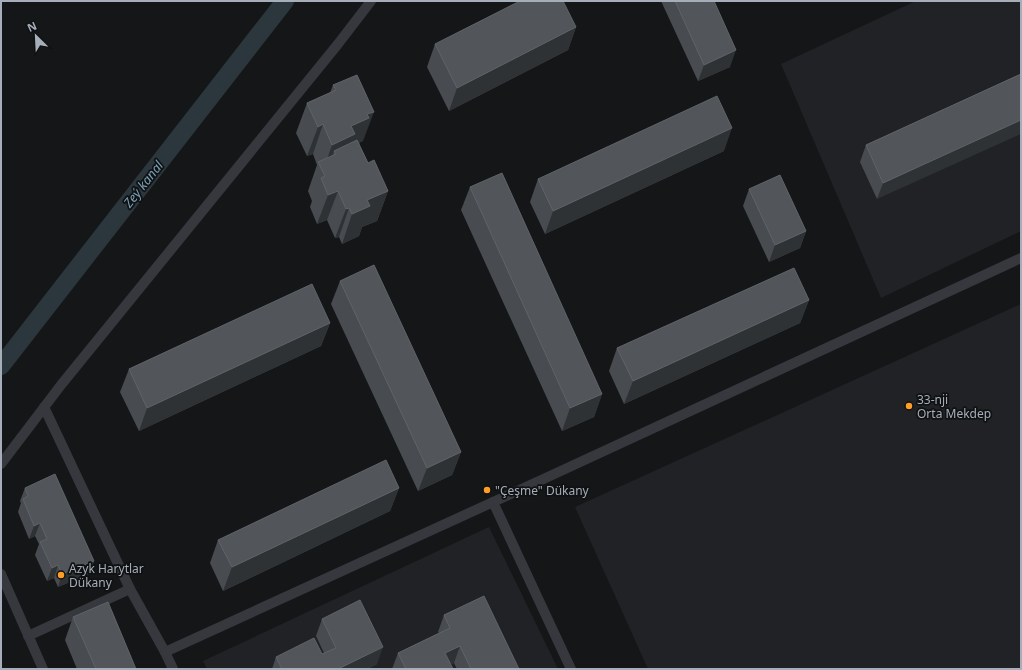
<svg xmlns="http://www.w3.org/2000/svg" width="1022" height="670" font-family="'Noto Sans',sans-serif">
	<rect width="100%" height="100%" fill="#151618"/>
	<!-- built -->
	<g fill="#212225">
		<path d="M916 1H1021V231L881 298 781 64Z"/>
		<path d="M1021 304V669H648L575 507Z"/>
		<path d="M489 527 558 669H207L203 661Z"/>
	</g>
	<g fill="none" stroke-linecap="round" stroke-linejoin="round">
		<!-- canal -->
		<path stroke="#2b373d" stroke-width="18" d="M1 366 285 1"/>
		<!-- service -->
		<g stroke="#36383d" stroke-width="10">
			<path d="M44 407 130 589"/>
			<path d="M1 464 61 385 338 44 371 1"/>
			<path d="M493 502 571 669"/>
			<path d="M1 574 43 669"/>
			<path d="M28 636 130 589 165 652 173 669"/>
			<path d="M165 652 550 476 1021 258"/>
		</g>
	</g>
	<!-- wall -->
	<g fill="#484b50">
		<path d="M661 1H714L730 67 698 81Z"/>
		<path d="M576 27 568 50 449 111 427 67 435 44Z"/>
		<path d="M1021 74 877 199 860 162 866 145Z"/>
		<path d="M333 85 363 141 360 142 359 144 368 163 388 191 377 221 362 227 359 236 342 244 339 237 335 238 327 220 317 224 310 207 312 201 308 191 317 165 313 154 307 156 296 133 307 103 330 93Z"/>
		<path d="M724 151 545 234 530 202 538 179Z"/>
		<path d="M470 187 602 394 594 417 562 431 461 210Z"/>
		<path d="M749 189 806 231 800 248 769 262 743 206Z"/>
		<path d="M340 281 461 452 452 475 418 491 331 304Z"/>
		<path d="M809 300 800 323 624 404 609 371 617 348Z"/>
		<path d="M330 323 321 346 139 431 120 392 129 369Z"/>
		<path d="M25 488 94 561 89 574 58 587 54 578 47 581 35 555 39 544 35 536 29 539 18 512 21 503 20 501Z"/>
		<path d="M399 488 390 511 223 591 210 563 218 540Z"/>
		<path d="M444 615 519 669H457L454 663 451 664 453 669H392L398 653 439 633 438 632Z"/>
		<path d="M73 617 136 669H77L65 640Z"/>
		<path d="M322 619 377 664 367 669H272L276 657 322 654 324 653 316 636Z"/>
	</g>
	<!-- shaded-wall -->
	<g fill="#2f3235">
		<path d="M576 27 568 50 449 111 457 88Z"/>
		<path d="M736 50 730 67 698 81 704 65Z"/>
		<path d="M374 112 363 141 360 142 358 147 336 154 334 151 327 172 323 171 332 145 351 126 367 114Z"/>
		<path d="M1021 120V134L877 199 883 183Z"/>
		<path d="M323 124 313 154 307 156 318 127Z"/>
		<path d="M732 128 724 151 545 234 553 211Z"/>
		<path d="M338 191 327 220 317 224 328 195Z"/>
		<path d="M388 191 377 221 362 227 359 236 342 244 352 214 367 200Z"/>
		<path d="M349 208 339 237 335 238 346 209Z"/>
		<path d="M806 231 800 248 769 262 775 245Z"/>
		<path d="M809 300 800 323 624 404 633 381Z"/>
		<path d="M330 323 321 346 139 431 147 408Z"/>
		<path d="M602 394 594 417 562 431 570 408Z"/>
		<path d="M461 452 452 475 418 491 427 468Z"/>
		<path d="M399 488 390 511 223 591 232 567Z"/>
		<path d="M40 523 35 536 29 539 34 526Z"/>
		<path d="M94 561 89 574 58 587 62 574Z"/>
		<path d="M58 565 54 578 47 581 52 568Z"/>
		<path d="M460 646 454 663 441 669 445 653Z"/>
		<path d="M383 647 377 664 367 669H338Z"/>
	</g>
	<!-- building -->
	<g fill="#52565b" stroke="#5f646a">
		<path d="M520 1H563L576 27 457 88 435 44Z"/>
		<path d="M675 1H714L736 50 704 65Z"/>
		<path d="M1021 74V120L883 183 866 145Z"/>
		<path d="M357 75 374 112 367 114 369 118 351 126 355 134 332 145 323 124 318 127 307 103 336 90 333 85Z"/>
		<path d="M717 96 732 128 553 211 538 179Z"/>
		<path d="M357 140 368 163 374 160 388 191 367 200 370 206 352 214 349 208 346 209 338 191 328 195 321 178 325 176 318 162 336 154 334 151Z"/>
		<path d="M502 173 602 394 570 408 470 187Z"/>
		<path d="M780 175 806 231 775 245 749 189Z"/>
		<path d="M374 265 461 452 427 468 340 281Z"/>
		<path d="M794 268 809 300 633 381 617 348Z"/>
		<path d="M312 284 330 323 147 408 129 369Z"/>
		<path d="M386 460 399 488 232 567 218 540Z"/>
		<path d="M55 474 94 561 62 574 58 565 52 568 40 542 47 539 40 523 34 526 23 499 28 496 25 488Z"/>
		<path d="M484 596 519 669H471L460 646 445 653 453 669H406L398 653 450 628 444 615Z"/>
		<path d="M360 600 383 647 338 669H282L276 657 314 638 322 654 336 648 322 619Z"/>
		<path d="M108 602 136 669H96L73 617Z"/>
	</g>
	<!-- markers -->
	<g fill="#ff9d26" stroke="#101113" stroke-width="1.5">
		<circle cx="909" cy="406" r="4"/>
		<circle cx="487" cy="490" r="4"/>
		<circle cx="61" cy="575" r="4"/>
	</g>
	<g text-anchor="middle" dominant-baseline="central" stroke-width="3.5" stroke-linejoin="round" paint-order="stroke">
		<!-- poi labels -->
		<g font-size="12" fill="#a6aeb9" stroke="#101113" text-anchor="start">
			<text x="917" y="399">33-nji<tspan x="917" dy="14">Orta Mekdep</tspan></text>
			<text x="495" y="490">"Çeşme" Dükany</text>
			<text x="69" y="568">Azyk Harytlar<tspan x="69" dy="14">Dükany</tspan></text>
		</g>
		<!-- water labels -->
		<g font-size="13" font-style="italic" fill="#7ba1b6" stroke="#101113">
			<text transform="translate(143 184) rotate(-52)">Zeý kanal</text>
		</g>
	</g>
	<!-- border -->
	<rect width="1022" height="670" fill="none" stroke="#a6aeb9" stroke-width="4"/>
	<!-- north arrow -->
	<g transform="translate(36 36) rotate(336)" stroke="#101113" stroke-width="3" paint-order="stroke">
	<path d="M0-3L7 15L0 10L-7 15Z" fill="#a6aeb9"/>
	<text y="-6" font-size="11" font-weight="bold" text-anchor="middle" fill="#a6aeb9">N</text>
	</g>
</svg>
